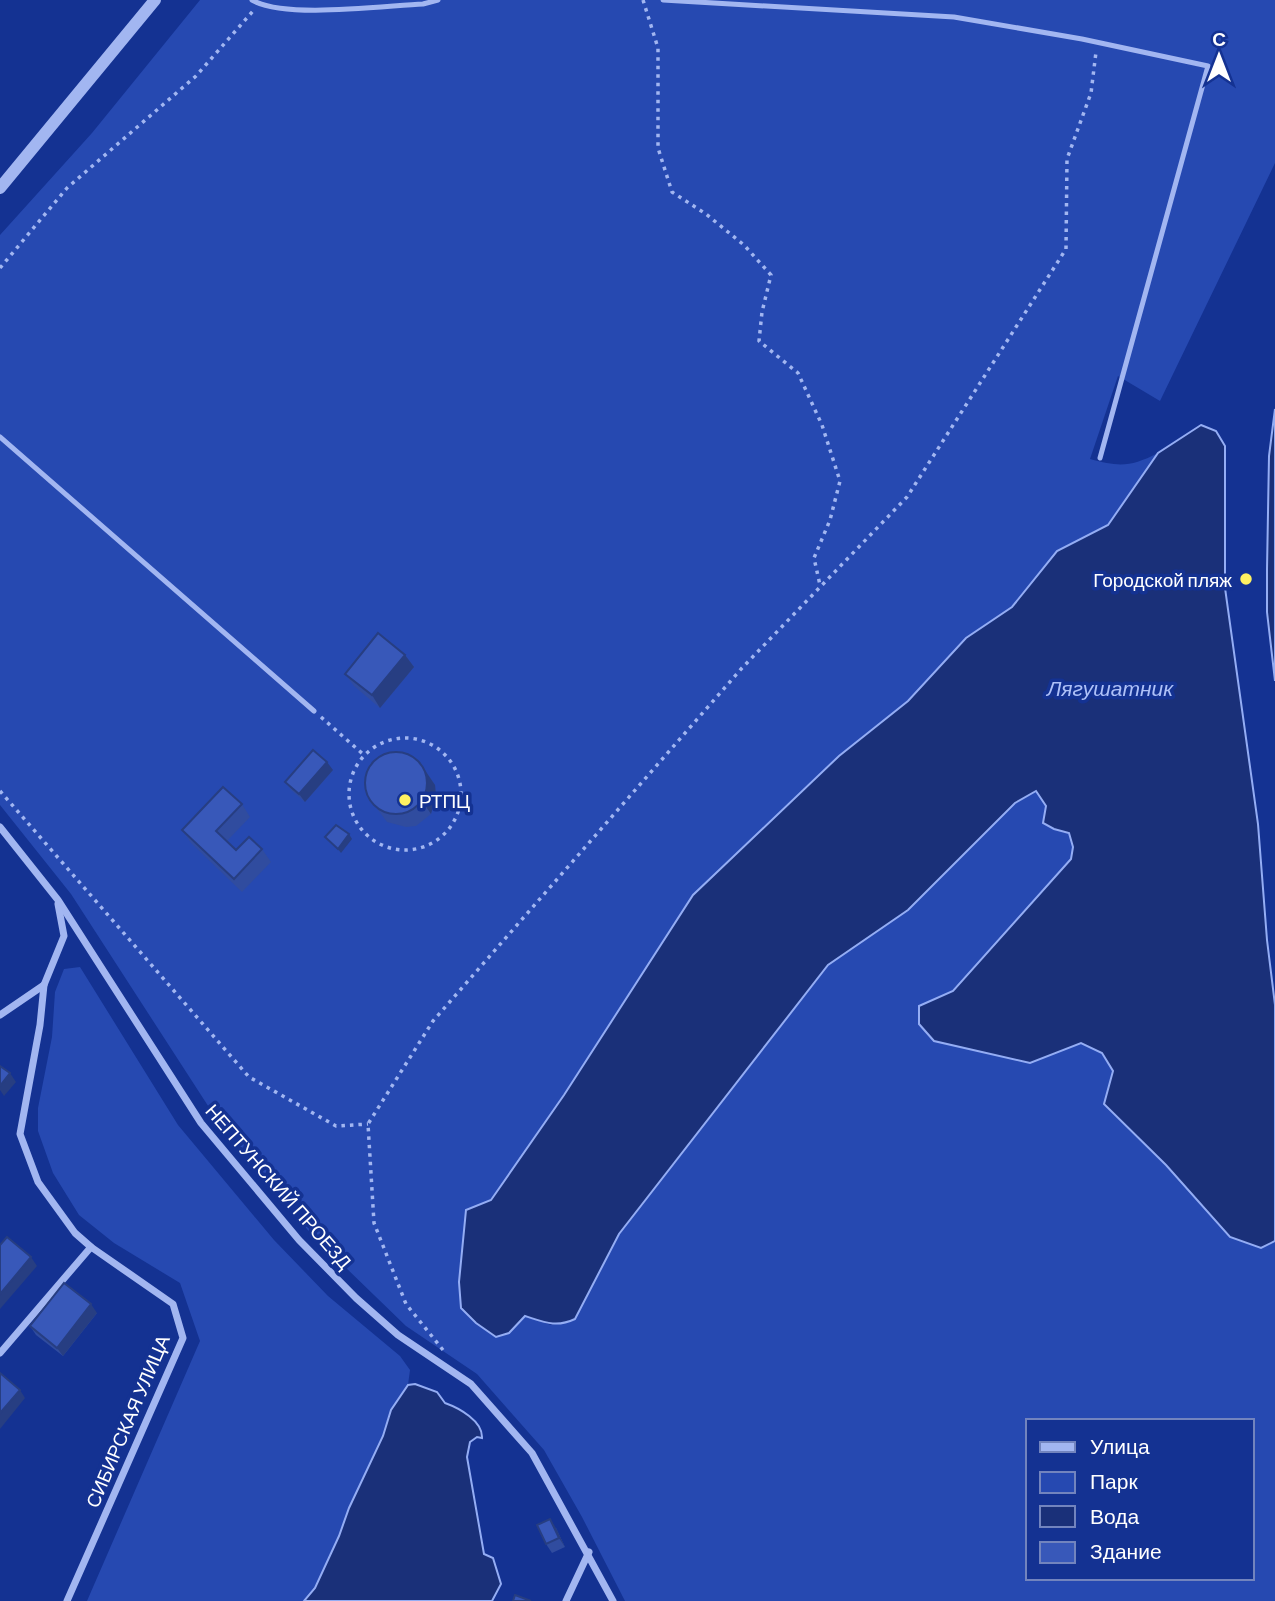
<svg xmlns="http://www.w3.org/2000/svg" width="1275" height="1601" font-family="Barlow,sans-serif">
	<rect width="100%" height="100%" fill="#143292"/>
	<!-- green -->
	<g fill="#2649b1" fill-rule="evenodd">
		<path d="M200 0H1275V163L1160 401 1118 376 1090 459C1119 467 1131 467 1158 453L1108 525 1057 551 1012 607 966 638 908 701 839 756 693 895 564 1095 491 1200 466 1210 509 1333 525 1316 551 1325 575 1319 619 1234 828 965 908 910 1015 803 1037 791 1046 807 1054 829 1069 833 1073 847 1071 859 953 991 919 1006 1030 1062 1081 1043 1102 1053 1113 1071 1104 1104 1166 1165 1261 1248 1275 1241V1601H625L582 1517 544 1450 477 1374 406 1326 311 1234 212 1112 71 894 0 805V235L92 133ZM1028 1421H1252V1578H1028Z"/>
		<path d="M80 967 178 1125 274 1240 328 1296 400 1356 410 1370 408 1385 391 1410 383 1436 349 1508 339 1536 315 1588 304 1601H87L200 1341 180 1283 114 1243 79 1215 53 1173 38 1131V1108L52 1037 55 992 64 969Z"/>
	</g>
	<!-- water -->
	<g fill="#1a3079" stroke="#94adf4" stroke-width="2">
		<path d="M1275 409V681L1267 612V569L1269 456Z"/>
		<path d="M1201 425 1216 431 1225 446V588L1258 824 1267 940 1275 1005V1241L1261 1248 1230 1237 1166 1165 1104 1104 1113 1071 1102 1053 1081 1043 1030 1063 934 1041 919 1024V1006L953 991 1071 859 1073 847 1069 833 1054 829 1043 823 1046 806 1036 791 1015 803 908 910 828 965 619 1234 575 1319C556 1328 544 1322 525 1316L509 1333 496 1337 476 1323 461 1308 459 1282 466 1210 491 1200 564 1095 693 895 839 756 908 701 966 638 1012 607 1057 551 1108 525 1158 453Z"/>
		<path d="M415 1384 437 1392 445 1403C459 1408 483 1421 482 1438L477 1437 470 1442 467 1457 484 1554 493 1558 501 1584 492 1601H304L315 1588 339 1536 349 1508 383 1436 391 1410 408 1385Z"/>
	</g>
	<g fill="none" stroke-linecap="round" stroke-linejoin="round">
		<!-- path -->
		<g stroke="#a2b6f1" stroke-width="3.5" stroke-dasharray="3.5 5" stroke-linecap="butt">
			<path d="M643 0 658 48V148L672 192 706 214 744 245 771 275 762 312 759 341 798 373 822 425 840 481 830 520 814 558 820 585"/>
			<path d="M0 268 67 188 196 76 253 11"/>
			<path d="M321 717 364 755"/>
			<circle cx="405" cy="794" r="56"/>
			<path d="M0 791 249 1077 336 1126 368 1124"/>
			<path d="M443 1350 406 1304 374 1223 368 1124 433 1021 742 668 907 497 1066 249 1067 159 1091 93 1096 52"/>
		</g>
		<!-- service -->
		<g stroke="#a2b6f1" stroke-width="5">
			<path d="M252 0C284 19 382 6 423 4L438 0"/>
			<path d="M663 0 954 17 1082 39 1208 66 1100 458"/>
			<path d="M0 437 314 711"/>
		</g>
		<!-- minor -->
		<g stroke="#a2b6f1" stroke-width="7">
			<path d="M0 827 58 900 201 1123 299 1240 356 1298 398 1335 471 1384 532 1453 613 1601"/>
			<path d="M0 1015 44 985 64 936 58 904"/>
			<path d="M0 1353 91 1247 75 1233 38 1182 20 1134 40 1025 44 985"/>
			<path d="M67 1601 183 1338 173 1304 91 1247"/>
			<path d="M566 1601 589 1552"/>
		</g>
		<!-- tertiary -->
		<path stroke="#a2b6f1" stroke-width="12" d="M0 188 155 0"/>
	</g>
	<!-- wall -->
	<g fill="#304c9f">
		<path d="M405 655 414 667 380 708 354 686 345 674Z"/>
		<path d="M420 763 435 785 436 795 431 814 416 826 406 827 387 822 366 794Z"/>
		<path d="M333 770 305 802 291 790 285 782Z"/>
		<path d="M242 804 250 817 227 841 236 850 262 849 271 862 242 892 191 843 182 830Z"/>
		<path d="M97 1313 63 1356 36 1335 30 1326Z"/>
		<path d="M556 1528 565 1547 552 1553 546 1544Z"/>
	</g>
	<!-- shaded-wall -->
	<g fill="#273e82">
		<path d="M405 655 414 667 380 708 372 695Z"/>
		<path d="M327 762 333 770 305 802 299 794Z"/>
		<path d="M420 763 435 785 436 795 431 814 422 801Z"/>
		<path d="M349 834 352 839 341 853 338 849Z"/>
		<path d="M10 1073 16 1082 4 1096 0 1090V1086Z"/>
		<path d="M31 1257 37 1266 0 1309V1294Z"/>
		<path d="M91 1304 97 1313 63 1356 57 1348Z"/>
		<path d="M20 1390 25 1398 0 1429V1413Z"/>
		<path d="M550 1519 556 1528 565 1547 559 1538Z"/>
	</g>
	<!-- building -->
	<g fill="#3858b9" stroke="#273e82" stroke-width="2">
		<path d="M378 633 405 655 372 695 345 674Z"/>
		<path d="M313 750 327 762 299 794 285 782Z"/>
		<circle cx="396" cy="783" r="31"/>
		<path d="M223 787 242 804 216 831 236 850 249 837 262 849 234 879 182 830Z"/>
		<path d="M336 825 349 834 338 849 325 837Z"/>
		<path d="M0 1066 10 1073 0 1086Z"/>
		<path d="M7 1237 31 1257 0 1294V1245Z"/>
		<path d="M64 1283 91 1304 57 1348 30 1326Z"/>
		<path d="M0 1373 20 1390 0 1413Z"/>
		<path d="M550 1519 559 1538 546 1544 537 1525Z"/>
		<path d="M515 1595 531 1601H513Z"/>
	</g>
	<!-- markers -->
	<g fill="#fff162" stroke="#143292" stroke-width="2.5">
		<circle cx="1246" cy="579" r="7"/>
		<circle cx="405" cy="800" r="7"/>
	</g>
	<g text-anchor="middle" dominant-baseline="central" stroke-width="7" stroke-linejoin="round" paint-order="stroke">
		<!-- poi labels -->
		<g font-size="19" fill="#fff" stroke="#143292" text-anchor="end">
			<text x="1232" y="579">Городской пляж</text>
			<text x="419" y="800" text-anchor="start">РТПЦ</text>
		</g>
		<!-- street labels -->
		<g font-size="19" fill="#fff" stroke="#143292">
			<text transform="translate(279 1186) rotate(49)">НЕПТУНСКИЙ ПРОЕЗД</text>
			<text transform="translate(127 1421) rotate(-67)">СИБИРСКАЯ УЛИЦА</text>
		</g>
		<!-- water labels -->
		<g font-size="21" font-style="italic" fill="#aec1f8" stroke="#143292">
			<text x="1110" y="687">Лягушатник</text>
		</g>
	</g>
	<!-- legend -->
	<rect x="1026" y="1419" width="228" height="161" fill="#143292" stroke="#7284be" stroke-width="2"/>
	<rect x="1040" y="1442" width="35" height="10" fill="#a2b6f1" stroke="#7284be" stroke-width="2"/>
	<text x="1090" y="1454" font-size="21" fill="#ffffff">Улица</text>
	<rect x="1040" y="1472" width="35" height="21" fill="#2649b1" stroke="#7284be" stroke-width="2"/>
	<text x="1090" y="1489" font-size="21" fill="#ffffff">Парк</text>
	<rect x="1040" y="1506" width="35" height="21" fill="#1a3079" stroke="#7284be" stroke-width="2"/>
	<text x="1090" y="1524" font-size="21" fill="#ffffff">Вода</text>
	<rect x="1040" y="1542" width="35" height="21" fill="#3858b9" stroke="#7284be" stroke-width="2"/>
	<text x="1090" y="1559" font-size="21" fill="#ffffff">Здание</text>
	<!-- north arrow -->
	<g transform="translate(1219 56)" stroke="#143292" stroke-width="5" paint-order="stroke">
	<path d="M0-5L12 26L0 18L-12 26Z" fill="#ffffff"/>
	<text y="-10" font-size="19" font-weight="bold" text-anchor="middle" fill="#ffffff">С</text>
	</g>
</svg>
